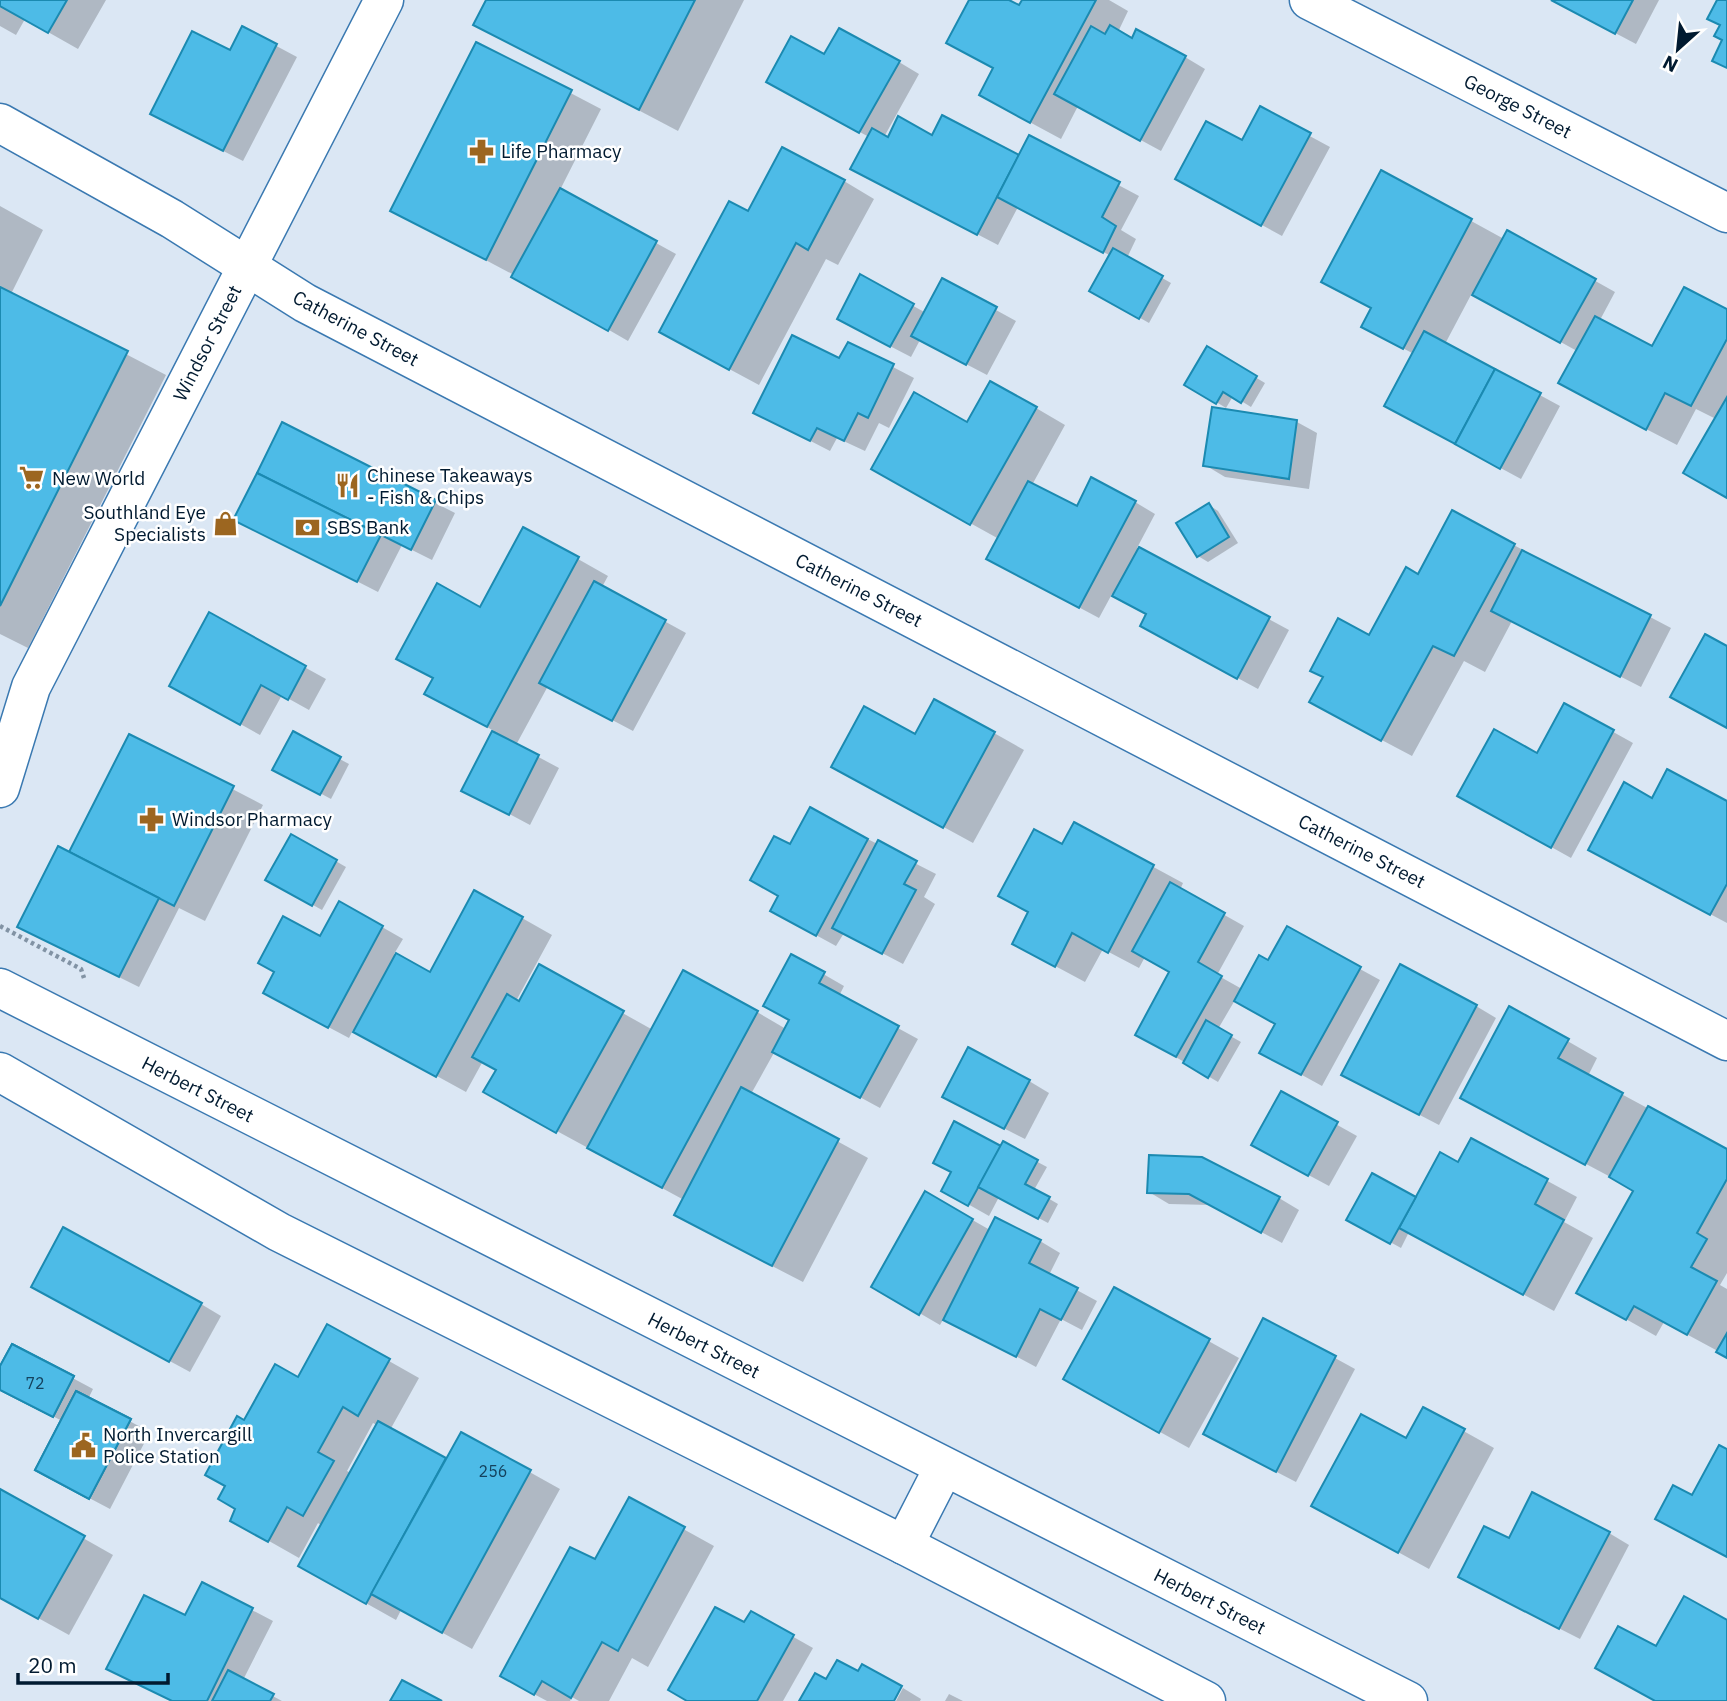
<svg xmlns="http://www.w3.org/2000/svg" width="1727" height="1701" font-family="'IBM Plex Sans',sans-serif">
	<rect width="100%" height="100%" fill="#dbe7f4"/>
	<!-- shadow -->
	<g fill="#0003" fill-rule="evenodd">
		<path d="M0 0H106L78 49 25 19 16 35 0 26Z"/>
		<path d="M488 0H744L678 131 475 24Z"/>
		<path d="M971 0H1005L1019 8 1023 0H1109L1128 11 1118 32 1133 40 1185 57 1205 69 1161 151 1078 106 1061 139 1011 112Z"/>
		<path d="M1553 0H1659L1636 44Z"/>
		<path d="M243 28 297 57 243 161 172 125 231 52Z"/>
		<path d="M477 44 601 109 560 190 676 254 628 341 514 275 393 211Z"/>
		<path d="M825 57 899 62 919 74 884 137 889 139 933 137 1020 158 1030 138 1139 196 1121 230 1136 239 1127 258 1171 283 1149 323 1091 290 1111 256 1018 207 998 245 873 180 869 137 788 93Z"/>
		<path d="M1260 109 1330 147 1282 236 1198 190 1243 142Z"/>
		<path d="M1382 172 1504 239 1508 232 1615 292 1600 320 1653 348 1727 311V496L1716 419 1696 409 1677 445 1590 400 1577 351 1472 293 1445 344 1560 406 1521 479 1406 417 1414 354 1393 343 1373 309Z"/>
		<path d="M844 181 874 199 838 265 826 259 759 385 692 349 748 213Z"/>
		<path d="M0 206 43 230 11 294 166 375 28 648 0 634Z"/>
		<path d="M861 277 926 313 943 281 1016 321 987 375 920 340 911 357 859 330Z"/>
		<path d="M849 344 914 378 889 428 879 423 865 451 837 438 830 451 756 413 840 361Z"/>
		<path d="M1208 349 1265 383 1251 407 1233 396 1226 408 1187 384Z"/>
		<path d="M1036 408 1065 425 1032 485 1078 508 1135 502 1155 514 1137 548 1289 630 1258 689 1162 637 1148 614 1112 594 1099 618 1009 570 999 539 903 486 968 425Z"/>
		<path d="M1214 409 1297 422 1317 433 1309 489 1225 477 1205 465Z"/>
		<path d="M283 425 455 513 432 560 402 545 378 592 235 519Z"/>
		<path d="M1209 505 1218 511 1238 543 1208 562 1198 556Z"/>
		<path d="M1453 513 1671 628 1641 687 1512 621 1485 672 1464 661 1412 756 1342 719 1370 637 1419 576Z"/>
		<path d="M578 559 608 576 602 587 686 633 633 731 548 686 516 745 559 768 530 825 464 790 494 731 457 710 481 610Z"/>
		<path d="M210 615 326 679 309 710 282 695 260 735 192 697Z"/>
		<path d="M1565 705 1633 743 1571 858 1480 807 1537 755Z"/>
		<path d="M994 733 1024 750 973 843 863 783Z"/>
		<path d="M293 734 349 764 331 799 275 769Z"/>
		<path d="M130 736 263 805 205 921 179 908 139 987 40 938 70 854Z"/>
		<path d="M1653 800 1727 803V923L1620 866Z"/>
		<path d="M811 810 936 874 924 897 935 904 903 964 844 933 836 946 792 922 780 896 791 847Z"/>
		<path d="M1074 824 1183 883 1180 890 1244 926 1217 975 1242 989 1269 962 1287 929 1380 980 1322 1086 1282 1064 1277 1024 1235 1000 1218 1029 1241 1042 1218 1082 1157 1046 1172 972 1145 957 1139 968 1103 949 1085 982 1044 960 1062 846Z"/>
		<path d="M292 836 346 867 322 910 268 880Z"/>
		<path d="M340 903 403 939 394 954 430 974 522 918 552 935 516 1001 519 1003 540 967 653 1030 757 1012 786 1029 791 1020 792 956 844 986 839 996 918 1039 880 1108 775 1051 751 1094 868 1158 803 1282 706 1232 684 1200 485 1092 498 1069 483 1061 466 1092 353 1030 349 1038 285 1004Z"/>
		<path d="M1476 1006 1496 1018 1439 1125 1364 1086Z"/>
		<path d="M1510 1008 1597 1058 1588 1076 1727 1151V1273L1720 1285 1727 1289V1356L1664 1322 1656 1336 1608 1309 1635 1190 1492 1114Z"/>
		<path d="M1029 1081 1049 1093 1025 1139 964 1108Z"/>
		<path d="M1282 1094 1357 1136 1329 1186 1273 1156Z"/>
		<path d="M1472 1140 1577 1197 1564 1222 1593 1238 1554 1311 1409 1232 1401 1248 1348 1219 1417 1199 1459 1164Z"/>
		<path d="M1004 1144 1047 1167 1034 1190 1058 1204 1048 1223 999 1197 989 1216 943 1190 953 1172 1001 1148Z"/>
		<path d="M1149 1192 1279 1198 1299 1210 1282 1243 1211 1205 1169 1204Z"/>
		<path d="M925 1193 990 1230 1040 1241 1060 1253 1049 1275 1097 1301 1082 1330 1061 1319 1036 1367 944 1318 940 1325 873 1286Z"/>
		<path d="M1115 1289 1239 1358 1189 1448 1095 1396Z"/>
		<path d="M53 1298 201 1304 221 1316 190 1372Z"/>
		<path d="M327 1326 419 1378 390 1430 447 1461 461 1434 560 1489 472 1649 401 1610 396 1620 330 1583 322 1526 318 1523 299 1558 232 1520 238 1509 227 1486 244 1422 298 1379ZM373 1423 377 1425 351 1473 347 1471Z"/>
		<path d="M13 1346 93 1389 88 1399 150 1432 110 1509 57 1481 62 1421 0 1388V1370Z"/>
		<path d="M1335 1358 1355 1369 1296 1482 1225 1445Z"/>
		<path d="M1424 1409 1494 1448 1429 1569 1343 1522 1407 1441Z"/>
		<path d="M0 1491 113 1555 69 1635 0 1597Z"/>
		<path d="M629 1499 714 1546 648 1667 632 1658 609 1701H579L572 1697 570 1701H547L532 1693Z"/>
		<path d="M1609 1533 1629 1545 1580 1639 1480 1588 1509 1541Z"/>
		<path d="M202 1584 273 1621 243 1680 282 1701H172L129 1680 186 1617Z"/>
		<path d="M751 1613 813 1648 783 1701H690Z"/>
		<path d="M903 1688 921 1699 920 1701H896Z"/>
		<path d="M949 1694 963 1701H945Z"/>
	</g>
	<!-- building -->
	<g fill="#4dbbe7" stroke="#1b8ab1" stroke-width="2">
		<path d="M0 0H67L48 33 0 6Z"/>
		<path d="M486 0H695L639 110 473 25Z"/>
		<path d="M969 0H1009L1019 5 1022 0H1096L1030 123 979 95 993 68 946 43Z"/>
		<path d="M1551 0H1633L1615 34Z"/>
		<path d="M1717 0H1727V68L1712 61 1722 40 1714 36 1720 25 1707 19Z"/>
		<path d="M1110 25 1132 38 1136 29 1186 56 1140 141 1054 94 1091 26 1105 34Z"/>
		<path d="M242 26 277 44 223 151 150 114 192 31 230 50Z"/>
		<path d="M839 28 900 61 859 133 766 82 791 36 824 54Z"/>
		<path d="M476 42 572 90 486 260 390 211Z"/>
		<path d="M1260 106 1311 133 1261 226 1175 179 1206 121 1242 140Z"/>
		<path d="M942 115 1019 155 977 235 850 169 872 128 888 137 898 116 932 135Z"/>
		<path d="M1029 135 1120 182 1102 217 1116 226 1103 253 997 197Z"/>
		<path d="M782 147 845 180 808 250 796 243 729 370 659 332 729 201 748 211Z"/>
		<path d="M1381 170 1472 219 1403 349 1361 327 1371 308 1321 282Z"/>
		<path d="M560 188 657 241 608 331 511 277Z"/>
		<path d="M1507 230 1596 279 1560 343 1472 295Z"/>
		<path d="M1113 248 1163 276 1139 319 1089 291Z"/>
		<path d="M860 274 914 304 890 347 837 319Z"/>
		<path d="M942 278 997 307 966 365 911 336Z"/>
		<path d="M0 287 128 351 0 606Z"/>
		<path d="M1684 287 1727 309V339L1691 406 1665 393 1646 430 1558 383 1595 316 1652 346Z"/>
		<path d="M1424 331 1495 369 1455 444 1384 406Z"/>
		<path d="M792 335 839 358 848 342 894 364 868 418 858 413 844 441 817 428 810 441 753 413Z"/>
		<path d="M1207 346 1257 376 1241 403 1223 392 1216 404 1184 385Z"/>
		<path d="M1495 369 1541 393 1500 469 1455 444Z"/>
		<path d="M990 381 1037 407 970 525 871 469 914 392 967 422Z"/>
		<path d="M1727 397V498L1683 473Z"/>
		<path d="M1212 407 1297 420 1289 479 1203 466Z"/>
		<path d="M282 422 436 500 411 550 257 473Z"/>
		<path d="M257 473 381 535 357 582 233 520Z"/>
		<path d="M1091 477 1136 501 1079 608 986 559 1028 481 1077 506Z"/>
		<path d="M1209 503 1229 537 1197 557 1176 523Z"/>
		<path d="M1452 510 1515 544 1454 656 1433 646 1381 741 1309 702 1323 677 1310 671 1338 618 1369 635 1406 567 1418 574Z"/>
		<path d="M523 527 579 557 487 727 424 694 433 678 396 659 437 583 480 607Z"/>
		<path d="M1139 547 1270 617 1237 679 1140 626 1146 614 1112 596Z"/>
		<path d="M1522 550 1651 615 1620 677 1491 611Z"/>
		<path d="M594 581 666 620 612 721 539 683Z"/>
		<path d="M209 612 306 666 288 700 261 685 240 725 169 686Z"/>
		<path d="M1705 634 1727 646V728L1670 697Z"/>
		<path d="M934 699 995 732 943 828 831 767 864 706 915 734Z"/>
		<path d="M1564 703 1614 730 1551 848 1457 796 1494 729 1537 753Z"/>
		<path d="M293 731 341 757 320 795 272 770Z"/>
		<path d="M492 731 539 755 509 815 461 791Z"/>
		<path d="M129 734 234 786 174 906 69 852Z"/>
		<path d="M1667 769 1727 801V884L1710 915 1588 850 1624 782 1652 798Z"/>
		<path d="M810 807 868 839 816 936 770 911 778 896 750 880 774 836 790 844Z"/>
		<path d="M1074 822 1154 865 1108 953 1072 933 1055 967 1012 944 1028 912 998 896 1034 829 1062 844Z"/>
		<path d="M291 834 337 860 312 906 265 880Z"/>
		<path d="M878 840 917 861 904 884 916 890 882 954 832 928Z"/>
		<path d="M58 846 159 898 119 977 17 927Z"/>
		<path d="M1170 882 1225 913 1198 962 1222 976 1176 1057 1135 1035 1169 972 1132 951Z"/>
		<path d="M474 890 523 917 436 1077 353 1032 396 953 430 972Z"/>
		<path d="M339 901 383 926 328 1028 263 993 274 972 258 963 283 916 320 936Z"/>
		<path d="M1287 926 1361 967 1301 1075 1259 1053 1275 1024 1234 1001 1259 955 1268 960Z"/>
		<path d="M791 954 825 972 819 983 899 1026 860 1098 772 1052 789 1020 763 1006Z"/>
		<path d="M539 964 624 1011 556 1133 483 1092 496 1070 472 1057 507 994 519 1001Z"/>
		<path d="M1400 964 1477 1005 1419 1115 1341 1075Z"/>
		<path d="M683 970 758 1011 662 1188 587 1148Z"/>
		<path d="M1509 1006 1569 1039 1558 1058 1623 1093 1585 1165 1460 1098Z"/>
		<path d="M1206 1020 1232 1035 1208 1078 1183 1063Z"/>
		<path d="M968 1047 1030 1080 1004 1129 942 1097Z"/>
		<path d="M741 1087 839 1139 772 1266 674 1215Z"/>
		<path d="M1281 1091 1338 1122 1308 1176 1251 1145Z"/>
		<path d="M1648 1106 1727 1149V1179L1697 1233 1707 1239 1691 1267 1717 1281 1687 1335 1634 1306 1626 1320 1576 1293 1633 1191 1609 1177Z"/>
		<path d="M954 1121 1001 1146 968 1206 941 1191 951 1172 933 1163Z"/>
		<path d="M1471 1138 1548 1179 1535 1204 1564 1220 1523 1295 1399 1228 1440 1152 1458 1162Z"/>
		<path d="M1003 1141 1038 1160 1025 1184 1050 1197 1038 1219 978 1187Z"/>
		<path d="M1149 1155 1202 1157 1280 1197 1261 1233 1189 1194 1147 1193Z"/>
		<path d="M1372 1173 1416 1197 1390 1244 1346 1220Z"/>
		<path d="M925 1191 973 1219 919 1315 871 1287Z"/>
		<path d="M995 1217 1041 1240 1029 1263 1078 1288 1061 1320 1040 1309 1016 1357 943 1320Z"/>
		<path d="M63 1227 202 1303 169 1362 31 1287Z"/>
		<path d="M1114 1287 1210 1339 1159 1433 1063 1379Z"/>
		<path d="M1263 1318 1336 1356 1276 1472 1203 1434Z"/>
		<path d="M327 1324 390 1359 358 1416 343 1407 318 1452 334 1461 303 1516 287 1507 268 1542 230 1521 235 1509 218 1499 225 1486 205 1475 237 1416 244 1420 275 1364 298 1377Z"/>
		<path d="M1727 1333V1358L1716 1352Z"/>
		<path d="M12 1344 74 1376 53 1417 0 1390V1366Z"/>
		<path d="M12 1344 74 1376 53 1417 0 1390V1366Z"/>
		<path d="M76 1391 131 1419 89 1499 35 1470Z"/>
		<path d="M76 1391 131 1419 89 1499 35 1470Z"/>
		<path d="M1423 1407 1465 1429 1398 1553 1311 1506 1361 1414 1406 1438Z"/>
		<path d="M378 1421 446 1458 366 1604 298 1566Z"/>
		<path d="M461 1432 531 1470 442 1633 371 1594Z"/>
		<path d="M1719 1445 1727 1449V1557L1655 1519 1673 1485 1692 1495Z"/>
		<path d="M0 1489 85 1536 38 1619 0 1598Z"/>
		<path d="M1532 1492 1610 1532 1559 1629 1458 1577 1484 1526 1509 1538Z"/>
		<path d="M629 1497 685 1527 618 1651 602 1642 571 1698 542 1681 534 1695 500 1676 570 1547 595 1559Z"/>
		<path d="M202 1582 253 1608 207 1701H172L106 1669 144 1595 185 1615Z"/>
		<path d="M1684 1596 1727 1620V1701H1655L1595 1668 1618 1626 1656 1646Z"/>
		<path d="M715 1607 744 1622 751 1611 794 1635 757 1701H687L668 1690Z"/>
		<path d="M837 1660 858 1671 862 1664 902 1686 894 1701H799L815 1673 826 1679Z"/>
		<path d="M228 1670 274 1694 270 1701H212Z"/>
		<path d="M402 1680 442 1701H390Z"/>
	</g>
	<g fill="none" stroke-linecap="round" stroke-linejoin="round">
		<defs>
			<g id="minor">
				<path d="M1309 0 1727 213"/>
				<path d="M0 123 172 219 305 303 1727 1041"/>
				<path d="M0 788 31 687 384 0"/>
				<path d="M0 988 1408 1701"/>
				<path d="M0 1072 279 1232 904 1545 1206 1701"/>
				<path d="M904 1545 944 1467"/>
			</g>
		</defs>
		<!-- minor casing -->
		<use href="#minor" stroke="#3a79b1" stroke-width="41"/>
		<!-- path -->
		<path stroke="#8293a4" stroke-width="4.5" stroke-dasharray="3.5 3.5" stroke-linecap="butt" d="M0 926 81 969 84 978"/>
		<!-- minor -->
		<use href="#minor" stroke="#fff" stroke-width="38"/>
	</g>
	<!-- icons -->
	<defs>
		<symbol id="pharmacy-bare" viewBox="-9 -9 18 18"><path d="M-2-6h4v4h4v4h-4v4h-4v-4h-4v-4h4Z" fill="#9c6620" stroke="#fff" stroke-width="2.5" paint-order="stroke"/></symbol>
		<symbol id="supermarket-bare" viewBox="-9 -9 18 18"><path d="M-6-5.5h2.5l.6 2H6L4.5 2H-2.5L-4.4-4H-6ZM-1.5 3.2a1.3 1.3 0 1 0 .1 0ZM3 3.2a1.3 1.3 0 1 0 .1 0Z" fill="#9c6620" stroke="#fff" stroke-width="2.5" paint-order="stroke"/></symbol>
		<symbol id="restaurant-bare" viewBox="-9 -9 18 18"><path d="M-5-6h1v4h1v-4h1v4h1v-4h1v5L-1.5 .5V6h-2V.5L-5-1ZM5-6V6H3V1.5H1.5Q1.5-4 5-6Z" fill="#9c6620" stroke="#fff" stroke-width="2.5" paint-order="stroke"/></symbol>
		<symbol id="shop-bare" viewBox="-9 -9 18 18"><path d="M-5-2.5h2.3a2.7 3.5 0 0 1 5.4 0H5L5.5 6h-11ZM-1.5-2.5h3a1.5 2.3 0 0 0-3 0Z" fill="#9c6620" stroke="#fff" stroke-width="2.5" paint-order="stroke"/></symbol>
		<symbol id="bank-bare" viewBox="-9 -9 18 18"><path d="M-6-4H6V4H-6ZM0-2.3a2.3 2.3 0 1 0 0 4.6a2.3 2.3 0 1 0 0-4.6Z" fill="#9c6620" stroke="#fff" stroke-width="2.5" paint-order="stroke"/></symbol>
		<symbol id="civic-bare" viewBox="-9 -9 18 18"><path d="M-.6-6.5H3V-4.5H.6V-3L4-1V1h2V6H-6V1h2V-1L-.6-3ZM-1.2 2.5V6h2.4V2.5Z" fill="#9c6620" stroke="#fff" stroke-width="2.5" paint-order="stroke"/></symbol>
	</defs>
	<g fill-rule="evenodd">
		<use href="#pharmacy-bare" x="464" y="134" width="35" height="35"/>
		<use href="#supermarket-bare" x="14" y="460" width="35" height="35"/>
		<use href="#restaurant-bare" x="330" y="468" width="35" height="35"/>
		<use href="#shop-bare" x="208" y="506" width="35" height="35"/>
		<use href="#bank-bare" x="290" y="510" width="35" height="35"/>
		<use href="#pharmacy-bare" x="134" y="802" width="35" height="35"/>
		<use href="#civic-bare" x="66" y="1428" width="35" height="35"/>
	</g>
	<g text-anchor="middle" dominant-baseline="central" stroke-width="5" stroke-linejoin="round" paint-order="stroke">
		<!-- number labels -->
		<g font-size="16" fill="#14425e">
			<text x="35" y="1383">72</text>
			<text x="493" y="1471">256</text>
		</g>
		<!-- street labels -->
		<g font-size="19" fill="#011a30" stroke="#fff">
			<text transform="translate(1518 106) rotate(27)">George Street</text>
			<text transform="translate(356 328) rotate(28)">Catherine Street</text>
			<text transform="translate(207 343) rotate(-63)">Windsor Street</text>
			<text transform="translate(859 590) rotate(27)">Catherine Street</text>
			<text transform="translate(1362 851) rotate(27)">Catherine Street</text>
			<text transform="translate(198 1089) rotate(27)">Herbert Street</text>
			<text transform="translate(704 1345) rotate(27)">Herbert Street</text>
			<text transform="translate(1210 1601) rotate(27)">Herbert Street</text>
		</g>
		<!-- poi labels -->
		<g font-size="19" fill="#011a30" stroke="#fff" text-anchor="start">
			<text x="501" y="151">Life Pharmacy</text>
			<text x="367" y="475">Chinese Takeaways<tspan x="367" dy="22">- Fish &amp; Chips</tspan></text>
			<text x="52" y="478">New World</text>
			<text x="206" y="512" text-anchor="end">Southland Eye<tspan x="206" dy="22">Specialists</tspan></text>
			<text x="327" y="527">SBS Bank</text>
			<text x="172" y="819">Windsor Pharmacy</text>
			<text x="103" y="1434">North Invercargill<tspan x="103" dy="22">Police Station</tspan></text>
		</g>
	</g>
	<!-- north arrow -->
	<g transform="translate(1678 49) rotate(207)" stroke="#ffffff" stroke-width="5" paint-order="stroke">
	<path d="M0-5L12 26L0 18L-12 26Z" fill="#011a30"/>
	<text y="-10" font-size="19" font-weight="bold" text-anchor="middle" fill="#011a30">N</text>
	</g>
	<!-- scale -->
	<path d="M18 1673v10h150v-10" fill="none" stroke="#011a30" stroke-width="3.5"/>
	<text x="28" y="1673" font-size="21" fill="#011a30" stroke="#ffffff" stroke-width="5" paint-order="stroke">20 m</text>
</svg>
